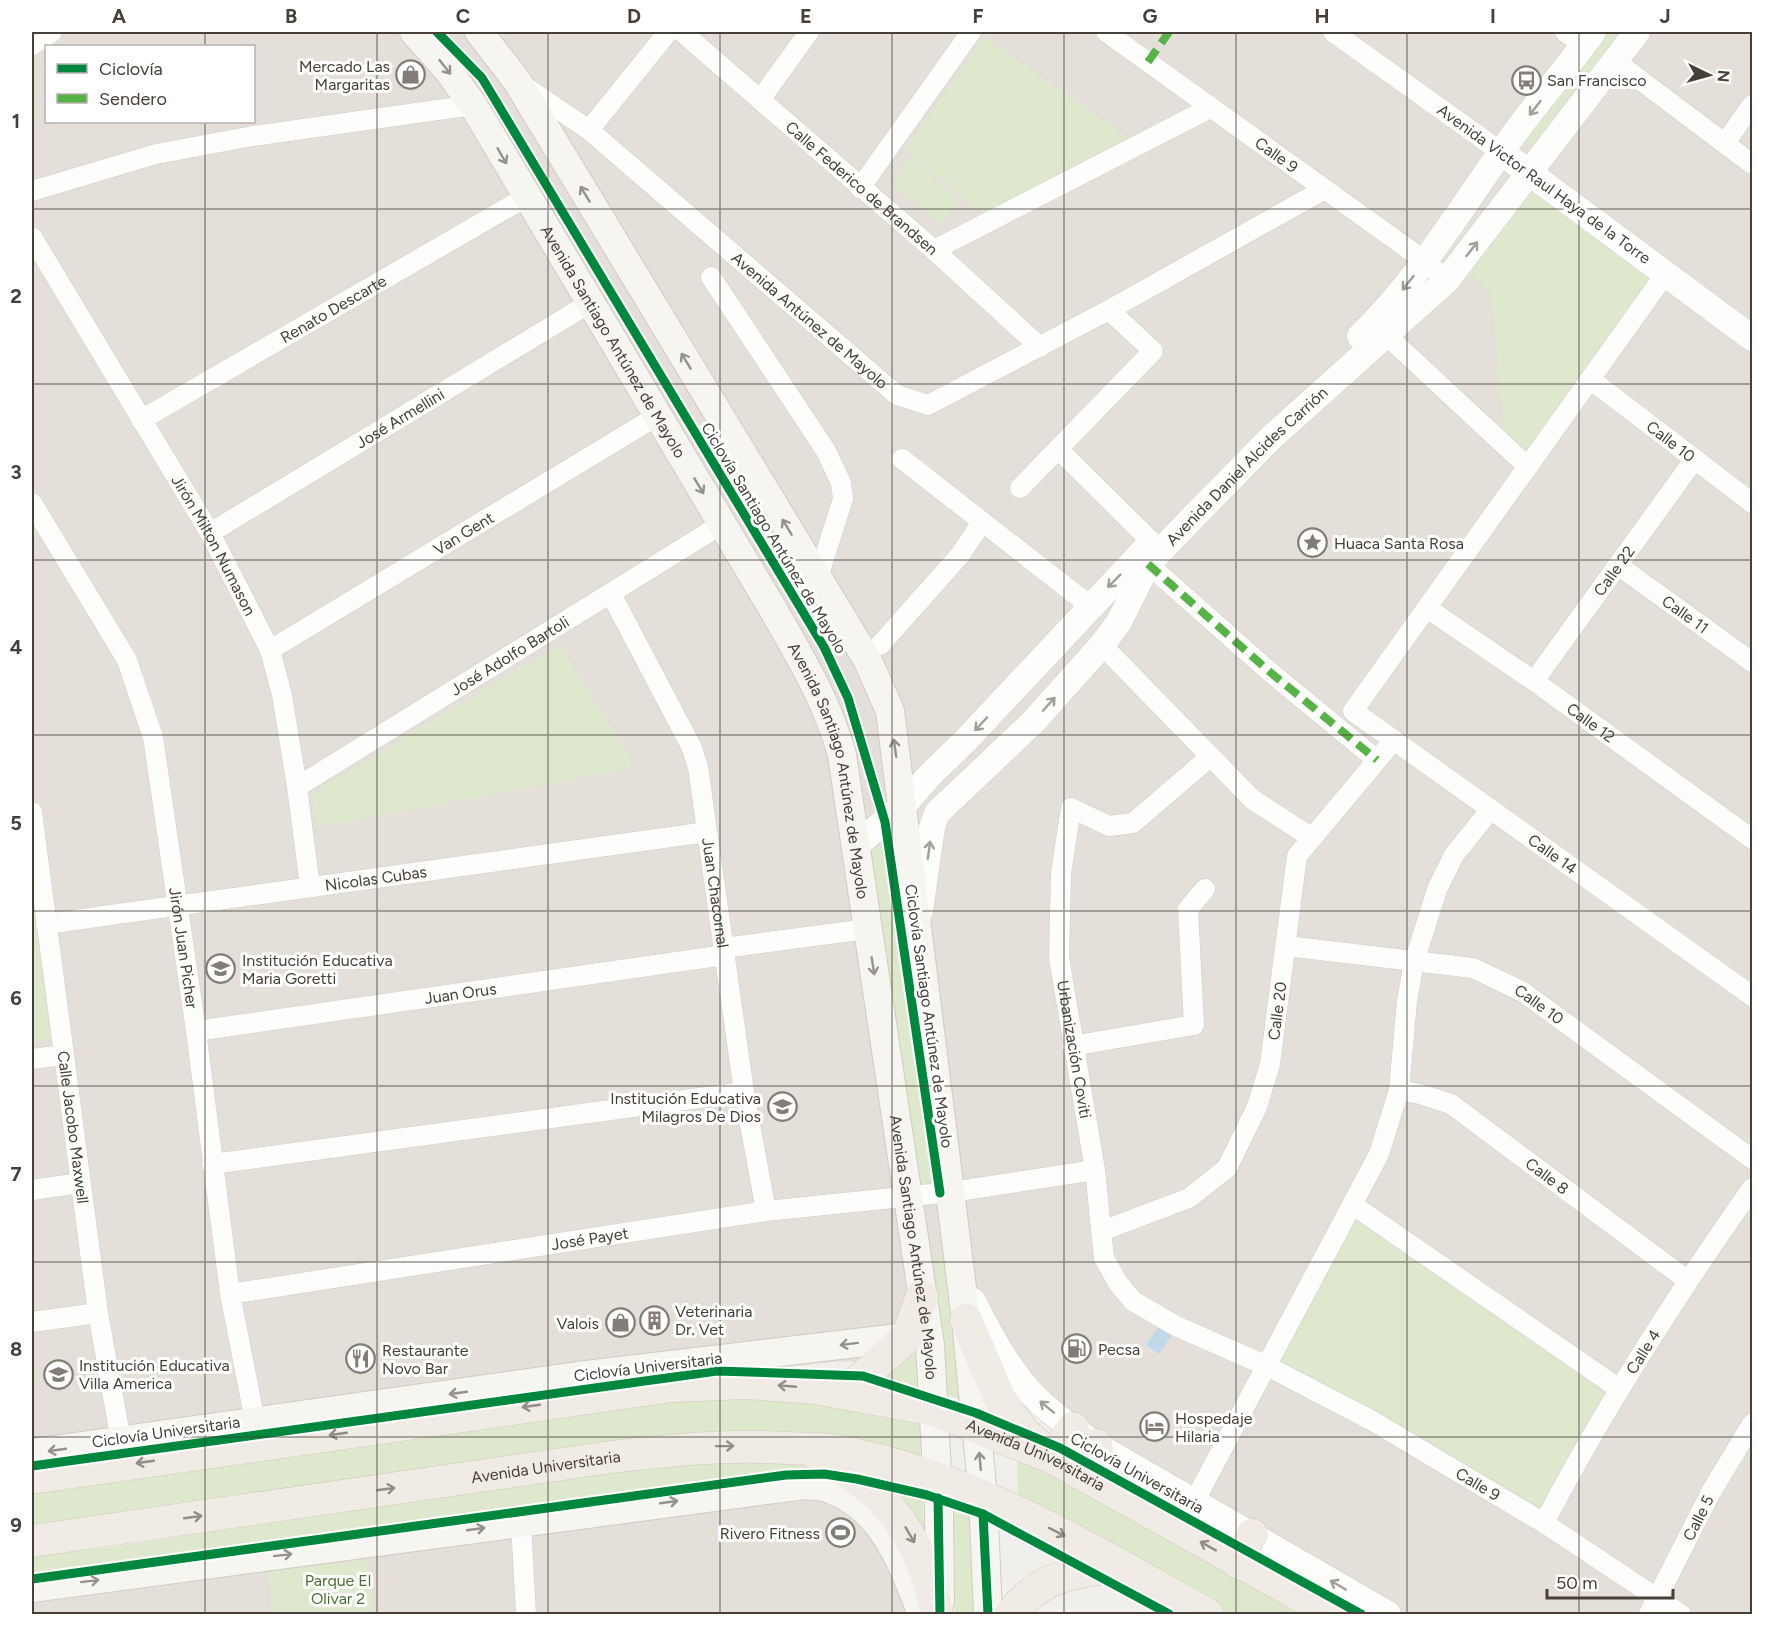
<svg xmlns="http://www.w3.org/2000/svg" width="1784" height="1646" font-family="Figtree,sans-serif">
	<rect width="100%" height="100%" fill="#f1efeb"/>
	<!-- residential -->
	<g fill="#e4e0d9" fill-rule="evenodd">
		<path d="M32 32H1752V1614H1369L1210 1528 952 1360 832 1362 471 1402 32 1464ZM46 46H254V122H46Z"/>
		<path d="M831 1478 931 1614H32V1569Z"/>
	</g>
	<!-- green -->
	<g fill="#dee8cd">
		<path d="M1604 32H1623L1535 147 1526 144 1528 133Z"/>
		<path d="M984 37 1130 139 990 218 905 151Z"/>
		<path d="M911 159 960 200 940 223 892 183Z"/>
		<path d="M1534 191 1653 279 1521 462 1506 452 1491 293 1467 271Z"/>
		<path d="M560 645 629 756 632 768 318 827 312 794Z"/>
		<path d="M895 835 942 1185 918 1188 869 852Z"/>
		<path d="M32 852 58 1038 32 1042Z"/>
		<path d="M1359 1211 1610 1391 1542 1515 1411 1430 1277 1363Z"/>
		<path d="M935 1259H950L961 1400 947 1395Z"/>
		<path d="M920 1345 927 1398 871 1385Z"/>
		<path d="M741 1391 922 1416 920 1460 859 1446 32 1532V1488Z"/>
		<path d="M1017 1453 1315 1614H1228L1018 1503Z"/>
		<path d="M808 1460 852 1494 32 1576V1552L105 1548 678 1461Z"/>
		<path d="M854 1465 920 1484 929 1563Z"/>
		<path d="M947 1492 972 1500 977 1614H955Z"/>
		<path d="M368 1560 373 1612 272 1614 268 1571Z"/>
	</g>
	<!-- water -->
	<path fill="#bfd9ea" d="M1159 1326 1172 1335 1159 1354 1146 1345Z"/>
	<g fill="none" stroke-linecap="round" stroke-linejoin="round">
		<defs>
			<g id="minor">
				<path id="s1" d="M682 32 934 250 1040 347"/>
				<path id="s2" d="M1106 32 1425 261 1447 280"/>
				<path d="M1333 32 1501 152"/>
				<path d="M1565 32 1583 45"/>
				<path d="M32 45 52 32"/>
				<path d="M1615 61 1752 164"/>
				<path id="s3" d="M524 86 589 130 897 395 928 405 1109 310 1323 190"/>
				<path d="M760 100 809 32"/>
				<path d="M589 130 668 32"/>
				<path d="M1725 143 1752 105"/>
				<path d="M860 188 971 32"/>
				<path d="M32 191 156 154 253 136 473 105"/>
				<path id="s4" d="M32 237 210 533 270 650 282 695 297 787 310 886"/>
				<path d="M934 250 1210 108"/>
				<path id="s5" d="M1666 273 1353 711 1752 996"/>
				<path d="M711 277 826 451 841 483 843 499 818 577"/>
				<path d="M1385 334 1528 467"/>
				<path id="s6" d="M1590 379 1752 503"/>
				<path id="s7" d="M141 420 526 197"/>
				<path d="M1058 449 1152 542"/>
				<path d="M902 459 1089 605"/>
				<path d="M1020 488 1153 351 1109 310"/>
				<path id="s8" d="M32 503 127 660 153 737 196 1031 230 1294 255 1421"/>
				<path id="s9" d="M210 533 590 303"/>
				<path d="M1148 564 1270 672 1377 760"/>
				<path id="s10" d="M1619 566 1752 662"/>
				<path id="s11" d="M611 594 692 748 698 767 744 1092 766 1211"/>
				<path id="s12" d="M1427 608 1534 681 1752 839"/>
				<path d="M880 645 960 555 982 522"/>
				<path d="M1102 645 1252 799 1312 838"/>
				<path id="s13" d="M270 650 657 416"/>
				<path id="s14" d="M1534 681 1694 460"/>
				<path id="s15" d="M1210 757 1133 823 1109 826 1071 808 1061 873 1059 958 1095 1170 1104 1258 1118 1283 1133 1301 1176 1326 1267 1366 1371 1420 1544 1523 1681 1614"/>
				<path id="s16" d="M297 787 722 524"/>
				<path id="s17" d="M32 812 98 1313 121 1441"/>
				<path id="s18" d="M46 924 707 832"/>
				<path id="s19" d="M1286 946 1473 968 1523 992 1752 1159"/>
				<path d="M724 948 867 929"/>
				<path id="s20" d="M196 1031 725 955"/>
				<path d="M1072 1046 1194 1025 1188 909 1205 889"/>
				<path d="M32 1059 63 1055"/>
				<path id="s21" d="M1399 1090 1420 1094 1451 1104 1687 1280"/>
				<path d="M212 1164 744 1092"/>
				<path d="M32 1190 80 1183"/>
				<path d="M1353 1205 1618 1388"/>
				<path id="s22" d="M1102 1231 1189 1198 1227 1168 1257 1107 1270 1064 1297 856 1394 740"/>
				<path id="s23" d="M230 1294 766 1211 951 1192 1095 1170"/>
				<path d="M32 1322 98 1313"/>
				<path d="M1194 1502 1379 1154 1399 1090 1407 1001 1414 962 1438 887 1454 855 1491 809"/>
				<path d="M521 1523 526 1614"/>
				<path id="s24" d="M1544 1523C1605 1406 1676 1296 1752 1188"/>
				<path id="s25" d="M1649 1614 1711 1492 1752 1424"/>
			</g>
			<g id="tertiary">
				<path d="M1501 152 1752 338"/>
				<path d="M1360 336C1415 283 1455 217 1499 155 1528 112 1563 74 1593 32"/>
				<path d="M855 846 903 806 928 777 966 740 1149 545"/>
				<path id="s26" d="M920 911 932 827 937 813 1033 722 1102 645 1119 622 1148 564 1202 508 1273 436 1447 280 1637 32"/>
				<path d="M973 1301C989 1333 1006 1365 1030 1392 1048 1412 1074 1429 1096 1445L1388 1614"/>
			</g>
			<g id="secondary">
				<path id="s27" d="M414 32 447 69 473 105 771 606C799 655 827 700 842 755L930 1345 939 1509 940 1601"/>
				<path d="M479 32 517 81 867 659 890 711 966 1320 983 1496 988 1614"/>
				<path d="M32 1453 578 1376 907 1337"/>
				<path d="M32 1588 805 1485C813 1486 824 1486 832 1490 884 1509 904 1568 922 1614"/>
			</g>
			<g id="primary">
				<path d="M966 1320 1000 1399 1023 1432 1053 1458 1073 1428"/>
				<path d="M845 1393 907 1337 922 1296"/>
				<path d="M1096 1445 1101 1469 1123 1491"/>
				<path d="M818 1456C888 1487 923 1541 937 1614"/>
				<path id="s28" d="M32 1478 672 1386 746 1383 815 1388 934 1410 1053 1458 1333 1614"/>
				<path id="s29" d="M32 1541 611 1457C673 1450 726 1444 788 1448 804 1449 822 1448 838 1451 972 1476 1090 1549 1207 1614"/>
				<path d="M1237 1562 1252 1535"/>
				<path d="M1011 1614C1041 1575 1074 1572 1120 1566"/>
			</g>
		</defs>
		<!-- minor casing -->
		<use href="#minor" stroke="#ceccc9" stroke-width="21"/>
		<!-- tertiary casing -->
		<use href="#tertiary" stroke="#ceccc9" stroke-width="27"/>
		<!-- secondary casing -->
		<use href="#secondary" stroke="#cfccc2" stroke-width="30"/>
		<!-- primary casing -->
		<use href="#primary" stroke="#d1caba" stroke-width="33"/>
		<!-- minor -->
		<use href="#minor" stroke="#fdfdfc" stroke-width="20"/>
		<!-- tertiary -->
		<use href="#tertiary" stroke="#fdfdfc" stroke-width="26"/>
		<!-- secondary -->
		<use href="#secondary" stroke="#f6f5f0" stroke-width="28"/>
		<!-- primary -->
		<use href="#primary" stroke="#f0ece5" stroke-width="32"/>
		<!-- quiet -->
		<g stroke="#57b346" stroke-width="8" stroke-dasharray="15 8" stroke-linecap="butt">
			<path d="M1148 62 1169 32"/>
			<path d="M1148 564 1270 672 1377 760"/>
		</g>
		<defs>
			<g id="cycleway">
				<path d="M437 32 482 78 824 647 848 698 885 822 940 1193"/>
				<path d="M32 1466 717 1371 863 1376 976 1413 1060 1448 1361 1614"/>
				<path d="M938 1498 940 1614"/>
				<path d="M983 1514 988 1614"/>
				<path d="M32 1579 786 1475 824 1474 857 1479 927 1495 983 1514 1169 1614"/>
			</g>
		</defs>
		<!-- cycleway casing -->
		<use href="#cycleway" stroke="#fff" stroke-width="13"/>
		<!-- cycleway -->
		<use href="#cycleway" stroke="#00873e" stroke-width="9"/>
	</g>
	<!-- one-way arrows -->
	<defs><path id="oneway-shaft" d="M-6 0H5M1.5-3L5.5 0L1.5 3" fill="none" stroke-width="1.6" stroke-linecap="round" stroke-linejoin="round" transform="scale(1.5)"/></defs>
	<g stroke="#95918b">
		<use href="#oneway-shaft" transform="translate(445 67) rotate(52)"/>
		<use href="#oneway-shaft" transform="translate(502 156) rotate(60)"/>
		<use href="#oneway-shaft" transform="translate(585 194) rotate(-121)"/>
		<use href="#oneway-shaft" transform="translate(686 361) rotate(-121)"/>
		<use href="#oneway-shaft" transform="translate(699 486) rotate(59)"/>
		<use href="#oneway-shaft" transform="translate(787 527) rotate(-121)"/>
		<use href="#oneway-shaft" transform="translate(895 748) rotate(-98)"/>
		<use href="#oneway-shaft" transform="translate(873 966) rotate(81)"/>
		<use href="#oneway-shaft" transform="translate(849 1344) rotate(173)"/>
		<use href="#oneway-shaft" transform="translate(458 1393) rotate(172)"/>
		<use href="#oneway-shaft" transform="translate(57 1450) rotate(172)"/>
		<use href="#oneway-shaft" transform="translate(980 1461) rotate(-95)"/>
		<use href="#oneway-shaft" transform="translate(669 1502) rotate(-8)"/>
		<use href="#oneway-shaft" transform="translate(476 1529) rotate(-8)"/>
		<use href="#oneway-shaft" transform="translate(283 1555) rotate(-7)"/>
		<use href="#oneway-shaft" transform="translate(90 1581) rotate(-7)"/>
	</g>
	<g stroke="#a29e9a">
		<use href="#oneway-shaft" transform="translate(1535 108) rotate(128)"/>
		<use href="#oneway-shaft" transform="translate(1472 249) rotate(-52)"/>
		<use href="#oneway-shaft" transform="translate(1408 283) rotate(129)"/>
		<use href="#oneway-shaft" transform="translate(1114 581) rotate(135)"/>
		<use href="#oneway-shaft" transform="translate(1049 704) rotate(-48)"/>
		<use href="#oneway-shaft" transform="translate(981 724) rotate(133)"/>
		<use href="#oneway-shaft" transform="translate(929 850) rotate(-82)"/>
		<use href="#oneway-shaft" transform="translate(1047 1407) rotate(-141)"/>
		<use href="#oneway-shaft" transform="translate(1338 1585) rotate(-150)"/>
	</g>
	<g stroke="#928d86">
		<use href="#oneway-shaft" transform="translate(787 1386) rotate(-175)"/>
		<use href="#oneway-shaft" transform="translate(531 1406) rotate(172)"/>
		<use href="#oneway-shaft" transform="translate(338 1434) rotate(172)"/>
		<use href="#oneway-shaft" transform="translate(725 1446) rotate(-1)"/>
		<use href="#oneway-shaft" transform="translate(145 1462) rotate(172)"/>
		<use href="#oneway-shaft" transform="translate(386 1489) rotate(-8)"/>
		<use href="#oneway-shaft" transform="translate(193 1517) rotate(-8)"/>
		<use href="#oneway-shaft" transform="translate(1057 1532) rotate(27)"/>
		<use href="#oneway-shaft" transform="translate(910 1535) rotate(60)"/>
		<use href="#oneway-shaft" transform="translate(1208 1546) rotate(-151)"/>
	</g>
	<!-- grid -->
	<path fill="none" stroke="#464038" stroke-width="1.5" stroke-opacity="0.55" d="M205 32V46M377 32V1614M548 32V1614M720 32V1614M892 32V1614M1064 32V1614M1236 32V1614M1407 32V1614M1579 32V1614M205 122V1614M32 209H1752M32 384H1752M32 560H1752M32 735H1752M32 911H1752M32 1086H1752M32 1262H1752M32 1437H1752"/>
	<!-- icons -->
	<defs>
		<symbol id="shop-ring" viewBox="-11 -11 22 22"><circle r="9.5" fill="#fff" stroke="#827d77" stroke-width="1.5"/><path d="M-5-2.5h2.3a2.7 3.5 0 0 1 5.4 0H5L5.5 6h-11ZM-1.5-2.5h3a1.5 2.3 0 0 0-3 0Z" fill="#827d77"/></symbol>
		<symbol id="bus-ring" viewBox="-11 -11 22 22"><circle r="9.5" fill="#fff" stroke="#827d77" stroke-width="1.5"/><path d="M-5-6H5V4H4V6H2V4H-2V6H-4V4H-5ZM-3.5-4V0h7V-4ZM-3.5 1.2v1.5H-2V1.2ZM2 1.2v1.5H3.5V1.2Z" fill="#827d77"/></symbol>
		<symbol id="sight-ring" viewBox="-11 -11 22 22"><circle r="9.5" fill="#fff" stroke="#827d77" stroke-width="1.5"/><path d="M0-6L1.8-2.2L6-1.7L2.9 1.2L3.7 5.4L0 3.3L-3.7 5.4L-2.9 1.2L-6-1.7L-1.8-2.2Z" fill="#827d77"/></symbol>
		<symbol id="school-ring" viewBox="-11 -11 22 22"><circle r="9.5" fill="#fff" stroke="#827d77" stroke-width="1.5"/><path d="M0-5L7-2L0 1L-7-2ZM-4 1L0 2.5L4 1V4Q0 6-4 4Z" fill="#827d77"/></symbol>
		<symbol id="building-ring" viewBox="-11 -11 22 22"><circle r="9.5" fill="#fff" stroke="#827d77" stroke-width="1.5"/><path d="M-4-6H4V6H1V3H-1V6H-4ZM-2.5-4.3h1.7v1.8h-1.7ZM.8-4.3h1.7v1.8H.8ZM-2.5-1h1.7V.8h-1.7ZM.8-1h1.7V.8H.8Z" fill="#827d77"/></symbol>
		<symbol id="fuel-ring" viewBox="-11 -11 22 22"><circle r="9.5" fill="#fff" stroke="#827d77" stroke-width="1.5"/><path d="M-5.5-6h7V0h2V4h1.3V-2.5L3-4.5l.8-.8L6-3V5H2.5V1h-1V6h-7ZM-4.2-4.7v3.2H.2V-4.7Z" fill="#827d77"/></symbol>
		<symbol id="restaurant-ring" viewBox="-11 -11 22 22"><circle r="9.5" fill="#fff" stroke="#827d77" stroke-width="1.5"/><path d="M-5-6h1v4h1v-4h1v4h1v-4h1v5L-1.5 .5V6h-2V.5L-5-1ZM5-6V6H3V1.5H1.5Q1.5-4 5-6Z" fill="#827d77"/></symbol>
		<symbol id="hotel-ring" viewBox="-11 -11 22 22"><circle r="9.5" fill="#fff" stroke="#827d77" stroke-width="1.5"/><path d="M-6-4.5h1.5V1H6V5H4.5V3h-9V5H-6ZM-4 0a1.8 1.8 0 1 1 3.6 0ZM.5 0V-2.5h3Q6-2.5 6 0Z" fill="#827d77"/></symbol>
		<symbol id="stadium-ring" viewBox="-11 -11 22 22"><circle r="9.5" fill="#fff" stroke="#827d77" stroke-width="1.5"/><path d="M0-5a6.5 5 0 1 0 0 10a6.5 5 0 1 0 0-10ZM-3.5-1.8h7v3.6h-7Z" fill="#827d77"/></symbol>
	</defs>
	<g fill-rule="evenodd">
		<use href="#shop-ring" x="394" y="58" width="33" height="33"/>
		<use href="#bus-ring" x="1510" y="64" width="33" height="33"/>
		<use href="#sight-ring" x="1296" y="526" width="33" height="33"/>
		<use href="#school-ring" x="204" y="952" width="33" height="33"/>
		<use href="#school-ring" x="766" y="1090" width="33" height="33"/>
		<use href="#building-ring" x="638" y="1304" width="33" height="33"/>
		<use href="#shop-ring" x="604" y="1306" width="33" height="33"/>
		<use href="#fuel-ring" x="1060" y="1332" width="33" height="33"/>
		<use href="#restaurant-ring" x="344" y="1342" width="33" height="33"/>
		<use href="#school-ring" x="42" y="1358" width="33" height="33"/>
		<use href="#hotel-ring" x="1138" y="1410" width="33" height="33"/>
		<use href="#stadium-ring" x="824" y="1516" width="33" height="33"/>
	</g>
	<g text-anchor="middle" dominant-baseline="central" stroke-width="6" stroke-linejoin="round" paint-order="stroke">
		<!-- poi labels -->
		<g font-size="16" fill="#464038" stroke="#fff" text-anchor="start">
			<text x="390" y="66" text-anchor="end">Mercado Las<tspan x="390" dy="18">Margaritas</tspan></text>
			<text x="1547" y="80">San Francisco</text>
			<text x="1334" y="543">Huaca Santa Rosa</text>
			<text x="242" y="960">Institución Educativa<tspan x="242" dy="18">Maria Goretti</tspan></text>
			<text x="761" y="1098" text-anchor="end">Institución Educativa<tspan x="761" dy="18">Milagros De Dios</tspan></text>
			<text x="675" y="1311">Veterinaria<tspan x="675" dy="18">Dr. Vet</tspan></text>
			<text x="599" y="1323" text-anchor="end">Valois</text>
			<text x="1098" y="1349">Pecsa</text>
			<text x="382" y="1350">Restaurante<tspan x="382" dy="18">Novo Bar</tspan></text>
			<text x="79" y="1365">Institución Educativa<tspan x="79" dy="18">Villa America</tspan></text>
			<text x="1175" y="1418">Hospedaje<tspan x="1175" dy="18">Hilaria</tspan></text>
			<text x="820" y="1533" text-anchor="end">Rivero Fitness</text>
		</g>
		<!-- street labels -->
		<g font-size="16" fill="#464038" stroke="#fff">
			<text stroke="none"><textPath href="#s2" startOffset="210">Calle 9</textPath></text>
			<text transform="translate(1544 184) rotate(36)">Avenida Victor Raul Haya de la Torre</text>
			<text stroke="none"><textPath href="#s1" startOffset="238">Calle Federico de Brandsen</textPath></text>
			<text stroke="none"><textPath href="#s7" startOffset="222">Renato Descarte</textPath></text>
			<text stroke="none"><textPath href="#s3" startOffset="370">Avenida Antúnez de Mayolo</textPath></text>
			<text stroke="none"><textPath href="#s27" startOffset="369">Avenida Santiago Antúnez de Mayolo</textPath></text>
			<text stroke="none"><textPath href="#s9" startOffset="222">José Armellini</textPath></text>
			<text stroke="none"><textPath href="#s6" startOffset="102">Calle 10</textPath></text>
			<text stroke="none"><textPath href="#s26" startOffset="568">Avenida Daniel Alcides Carrión</textPath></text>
			<text stroke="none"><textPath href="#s13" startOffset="226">Van Gent</textPath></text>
			<text transform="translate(774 538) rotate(59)">Ciclovía Santiago Antúnez de Mayolo</text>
			<text stroke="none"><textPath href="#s4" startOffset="358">Jirón Milton Numason</textPath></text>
			<text stroke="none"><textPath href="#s14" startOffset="136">Calle 22</textPath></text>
			<text stroke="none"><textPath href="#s10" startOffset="82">Calle 11</textPath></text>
			<text stroke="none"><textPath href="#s16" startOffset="250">José Adolfo Bartoli</textPath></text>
			<text stroke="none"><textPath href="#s12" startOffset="200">Calle 12</textPath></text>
			<text stroke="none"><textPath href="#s27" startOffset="854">Avenida Santiago Antúnez de Mayolo</textPath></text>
			<text stroke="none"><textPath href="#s5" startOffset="784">Calle 14</textPath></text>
			<text stroke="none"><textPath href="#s18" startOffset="333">Nicolas Cubas</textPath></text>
			<text stroke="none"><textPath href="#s11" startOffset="321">Juan Chacornal</textPath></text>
			<text stroke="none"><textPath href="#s8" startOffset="478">Jirón Juan Picher</textPath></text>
			<text stroke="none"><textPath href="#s20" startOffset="267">Juan Orus</textPath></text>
			<text stroke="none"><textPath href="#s19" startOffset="264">Calle 10</textPath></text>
			<text stroke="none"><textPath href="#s22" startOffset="308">Calle 20</textPath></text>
			<text transform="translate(929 1016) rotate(82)">Ciclovía Santiago Antúnez de Mayolo</text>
			<text stroke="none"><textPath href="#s15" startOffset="411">Urbanización Coviti</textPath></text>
			<text stroke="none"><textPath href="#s17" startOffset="318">Calle Jacobo Maxwell</textPath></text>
			<text stroke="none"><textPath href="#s21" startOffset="174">Calle 8</textPath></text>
			<text stroke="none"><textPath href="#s23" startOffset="364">José Payet</textPath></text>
			<text stroke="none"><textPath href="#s27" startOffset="1340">Avenida Santiago Antúnez de Mayolo</textPath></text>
			<text stroke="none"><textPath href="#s24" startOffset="198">Calle 4</textPath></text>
			<text transform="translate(648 1367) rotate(-7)">Ciclovía Universitaria</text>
			<text transform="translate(166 1432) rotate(-8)">Ciclovía Universitaria</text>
			<text stroke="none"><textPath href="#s28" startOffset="1022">Avenida Universitaria</textPath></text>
			<text stroke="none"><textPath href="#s29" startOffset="519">Avenida Universitaria</textPath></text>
			<text transform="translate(1137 1473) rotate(29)">Ciclovía Universitaria</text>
			<text stroke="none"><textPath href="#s15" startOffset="1065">Calle 9</textPath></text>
			<text stroke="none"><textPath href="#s25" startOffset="108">Calle 5</textPath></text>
		</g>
		<!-- park labels -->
		<g font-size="16" fill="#497230" stroke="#fff">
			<text x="338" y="1580">Parque El<tspan x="338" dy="18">Olivar 2</tspan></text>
		</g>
	</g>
	<!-- border -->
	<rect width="1784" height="1646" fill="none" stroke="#ffffff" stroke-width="66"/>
	<!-- legend -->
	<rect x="45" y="45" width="210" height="78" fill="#ffffff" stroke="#b5b3af" stroke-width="1.5"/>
	<rect x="57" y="64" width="30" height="9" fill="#00873e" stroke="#b5b3af" stroke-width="1.5"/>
	<text x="99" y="75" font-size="18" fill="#464038">Ciclovía</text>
	<rect x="57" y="94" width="30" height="9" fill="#57b346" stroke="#b5b3af" stroke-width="1.5"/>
	<text x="99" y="105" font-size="18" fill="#464038">Sendero</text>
	<!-- north arrow -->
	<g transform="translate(1709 75) rotate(95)" stroke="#ffffff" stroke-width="4.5" paint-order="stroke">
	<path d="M0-4.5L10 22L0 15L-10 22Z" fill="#464038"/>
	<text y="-9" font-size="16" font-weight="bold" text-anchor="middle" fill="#464038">N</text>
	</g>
	<!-- scale -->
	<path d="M1547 1589v9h126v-9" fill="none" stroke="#464038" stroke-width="3"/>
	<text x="1556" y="1589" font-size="18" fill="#464038" stroke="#ffffff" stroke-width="4.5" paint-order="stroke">50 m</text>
	<rect x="33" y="33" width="1718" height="1580" fill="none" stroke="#464038" stroke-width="2"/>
	<g font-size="20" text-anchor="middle" font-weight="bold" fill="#464038">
		<text x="119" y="23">A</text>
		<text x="291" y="23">B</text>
		<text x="463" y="23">C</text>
		<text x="634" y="23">D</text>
		<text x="806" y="23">E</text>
		<text x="978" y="23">F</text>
		<text x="1150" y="23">G</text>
		<text x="1322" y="23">H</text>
		<text x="1493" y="23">I</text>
		<text x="1665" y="23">J</text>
		<text x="16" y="128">1</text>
		<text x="16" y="303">2</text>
		<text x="16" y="479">3</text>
		<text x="16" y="654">4</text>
		<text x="16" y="830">5</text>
		<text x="16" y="1005">6</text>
		<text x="16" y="1181">7</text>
		<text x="16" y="1356">8</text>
		<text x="16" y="1532">9</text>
	</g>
</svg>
